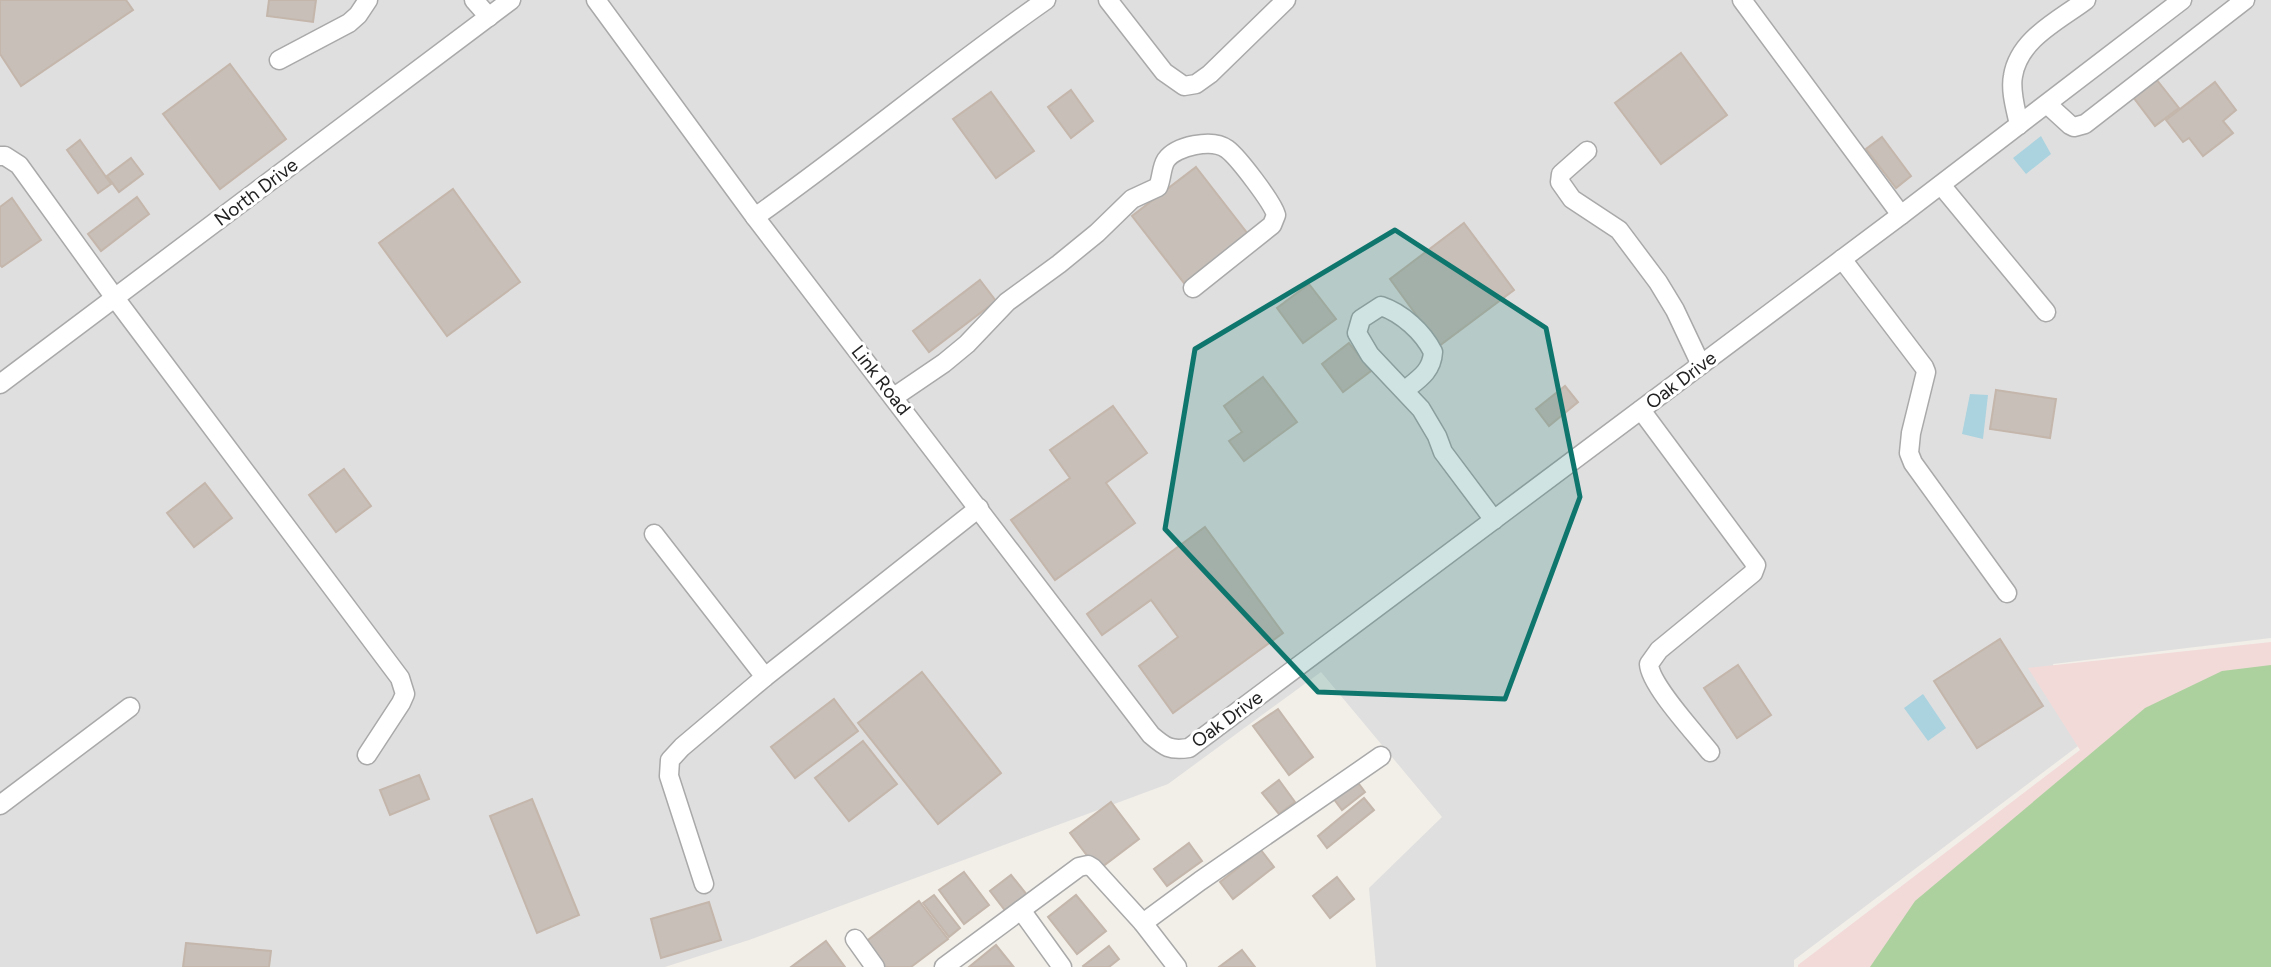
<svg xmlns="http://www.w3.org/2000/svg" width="2271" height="967" font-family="Figtree,sans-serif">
	<rect width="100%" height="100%" fill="#f2efe9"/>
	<!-- residential -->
	<path fill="#e0dfdf" d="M0 0H2271V638L2053 664 2078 746 1794 960V967H1376L1369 888 1442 817 1321 672 1168 784 749 940 665 967H0Z"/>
	<!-- commercial -->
	<path fill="#f2dad9" d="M2271 642V967H1798V965L2080 750 2028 668Z"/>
	<!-- forest -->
	<path fill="#add19e" d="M2271 665V967H1870L1915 901 2145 708 2222 671Z"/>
	<!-- water -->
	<g fill="#aad3df">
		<path d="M2041 136 2051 154 2026 174 2013 158Z"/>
		<path d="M1970 394 1988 395 1983 439 1962 434Z"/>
		<path d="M1923 694 1946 728 1928 741 1904 708Z"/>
	</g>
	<!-- building -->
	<g fill="#c7bfb8" stroke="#c4b6ab" stroke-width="2">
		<path d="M0 0H126L133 10 21 86 0 54Z"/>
		<path d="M269 0H316L313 22 267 16Z"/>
		<path d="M1681 53 1727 115 1661 164 1615 103Z"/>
		<path d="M230 64 286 139 220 189 163 114Z"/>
		<path d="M2153 75 2179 108 2155 126 2130 93Z"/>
		<path d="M2215 82 2236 110 2223 121 2233 133 2203 156 2189 138 2183 142 2166 120Z"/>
		<path d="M1071 90 1093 121 1071 138 1048 107Z"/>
		<path d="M991 92 1034 151 996 178 953 119Z"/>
		<path d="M1882 137 1911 176 1896 188 1866 149Z"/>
		<path d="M80 140 111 184 98 193 67 150Z"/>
		<path d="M131 158 143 174 119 192 107 176Z"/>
		<path d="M1196 167 1248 234 1184 283 1132 216Z"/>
		<path d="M453 189 520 282 447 336 379 243Z"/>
		<path d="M137 197 149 214 101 251 88 234Z"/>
		<path d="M12 198 41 240 2 267 0 265V207Z"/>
		<path d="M1464 223 1514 290 1439 346 1390 279Z"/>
		<path d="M980 280 996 301 929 352 913 331Z"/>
		<path d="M1309 284 1336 319 1303 343 1277 308Z"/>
		<path d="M1349 343 1371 371 1343 392 1322 364Z"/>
		<path d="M1263 377 1297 422 1244 461 1229 441 1242 432 1224 406Z"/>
		<path d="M1565 386 1578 402 1549 426 1536 409Z"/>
		<path d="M1996 390 2056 399 2050 438 1990 429Z"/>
		<path d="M1113 406 1147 453 1106 483 1135 523 1055 580 1011 520 1070 478 1050 450Z"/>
		<path d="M344 469 371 506 336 532 309 495Z"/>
		<path d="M205 483 232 518 194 547 167 513Z"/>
		<path d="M1205 527 1283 633 1173 713 1139 666 1178 637 1151 600 1102 635 1087 614Z"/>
		<path d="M2000 639 2043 706 1977 748 1934 681Z"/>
		<path d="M1738 665 1771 715 1737 738 1704 688Z"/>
		<path d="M922 672 1001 773 938 824 858 723Z"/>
		<path d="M834 699 858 731 795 778 771 747Z"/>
		<path d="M1278 709 1313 757 1289 775 1253 726Z"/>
		<path d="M863 741 897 784 849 821 815 778Z"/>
		<path d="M419 775 429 799 390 815 380 790Z"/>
		<path d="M1279 780 1295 802 1279 814 1262 793Z"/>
		<path d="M1356 780 1365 792 1342 810 1333 798Z"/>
		<path d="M1364 798 1374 810 1327 848 1318 836Z"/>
		<path d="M532 799 579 915 537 933 490 816Z"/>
		<path d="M1111 802 1139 839 1098 870 1070 833Z"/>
		<path d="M1189 843 1202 861 1167 886 1154 869Z"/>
		<path d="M1261 850 1274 867 1233 899 1220 882Z"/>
		<path d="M964 872 989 905 964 924 939 890Z"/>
		<path d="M1011 875 1028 896 1007 913 990 891Z"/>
		<path d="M1337 877 1354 899 1330 918 1313 896Z"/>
		<path d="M934 895 960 928 949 937 923 903Z"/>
		<path d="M1076 895 1106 931 1077 954 1048 917Z"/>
		<path d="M919 901 948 939 911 967H882L864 943Z"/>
		<path d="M709 902 721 940 661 958 651 919Z"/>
		<path d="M826 941 845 967H791Z"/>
		<path d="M186 943 271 951 269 967H183Z"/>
		<path d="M996 945 1013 966 969 967Z"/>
		<path d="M1109 946 1119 959 1109 967H1084L1083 966Z"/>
		<path d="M1242 950 1255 967H1219Z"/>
	</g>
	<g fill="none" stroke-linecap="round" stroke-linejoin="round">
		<defs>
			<g id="minor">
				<path d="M474 0 489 17"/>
				<path d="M596 0 755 217 1151 735C1165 747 1170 751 1189 748L1901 215 2182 0"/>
				<path d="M1108 0 1164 72 1184 86 1196 84 1210 74 1286 0"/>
				<path d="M1742 0 1901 215"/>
				<path d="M279 60 349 23 358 15 368 0"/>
				<path d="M2047 104 2070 125 2074 127 2085 124 2245 0"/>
				<path d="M2019 125C2016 110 2010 91 2013 76 2019 39 2058 21 2086 0"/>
				<path d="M1587 151 1561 174 1560 182 1572 199 1619 230 1658 282 1675 310 1701 365"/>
				<path d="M0 156H5L19 165 115 298 400 678 405 694 401 703 367 755"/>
				<path d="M1941 185 2046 312"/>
				<path d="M755 217C854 147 947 69 1046 0"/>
				<path d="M1842 259 1924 367 1926 372 1911 433 1909 453 1913 463 2007 593"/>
				<path d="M0 384 511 0"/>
				<path d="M1405 390C1419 379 1432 371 1433 352 1423 332 1402 313 1381 306L1361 319 1357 333 1370 355 1421 409 1437 436 1443 452 1494 520"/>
				<path d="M894 397 944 363 967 344 1007 302 1059 264 1097 233 1132 199 1158 187C1162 178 1161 168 1166 160 1176 146 1212 138 1227 149 1238 157 1273 203 1276 215L1272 225 1193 288"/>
				<path d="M1641 410 1756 565 1753 573 1659 650 1649 664C1650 685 1695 733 1710 752"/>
				<path d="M654 534 765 677"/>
				<path d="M0 805 130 707"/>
				<path d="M704 884 669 776 670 760 682 747 765 677 979 508"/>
				<path d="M1021 910 1062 967"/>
				<path d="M1143 923 1200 881 1381 756"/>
				<path d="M855 939 875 967"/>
				<path d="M944 967 1079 867 1088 865 1093 868 1143 923 1177 967"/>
			</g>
		</defs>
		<!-- minor casing -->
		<use href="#minor" stroke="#a9a9a9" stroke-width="21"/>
		<!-- minor -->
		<use href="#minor" stroke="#fff" stroke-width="18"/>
	</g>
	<!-- marked area -->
	<path fill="#0f766e" fill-opacity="0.2" stroke="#0f766e" stroke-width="5" stroke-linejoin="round" d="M1395 230 1546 328 1580 497 1505 699 1318 692 1165 529 1195 349Z"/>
	<g text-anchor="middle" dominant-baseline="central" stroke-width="6" stroke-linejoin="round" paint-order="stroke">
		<!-- street labels -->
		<g font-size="19" fill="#222" stroke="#fff">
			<text transform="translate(256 192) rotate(-37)">North Drive</text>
			<text transform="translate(881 380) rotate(52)">Link Road</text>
			<text transform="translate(1681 380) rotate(-37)">Oak Drive</text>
			<text transform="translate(1227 719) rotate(-36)">Oak Drive</text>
		</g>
	</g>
</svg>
